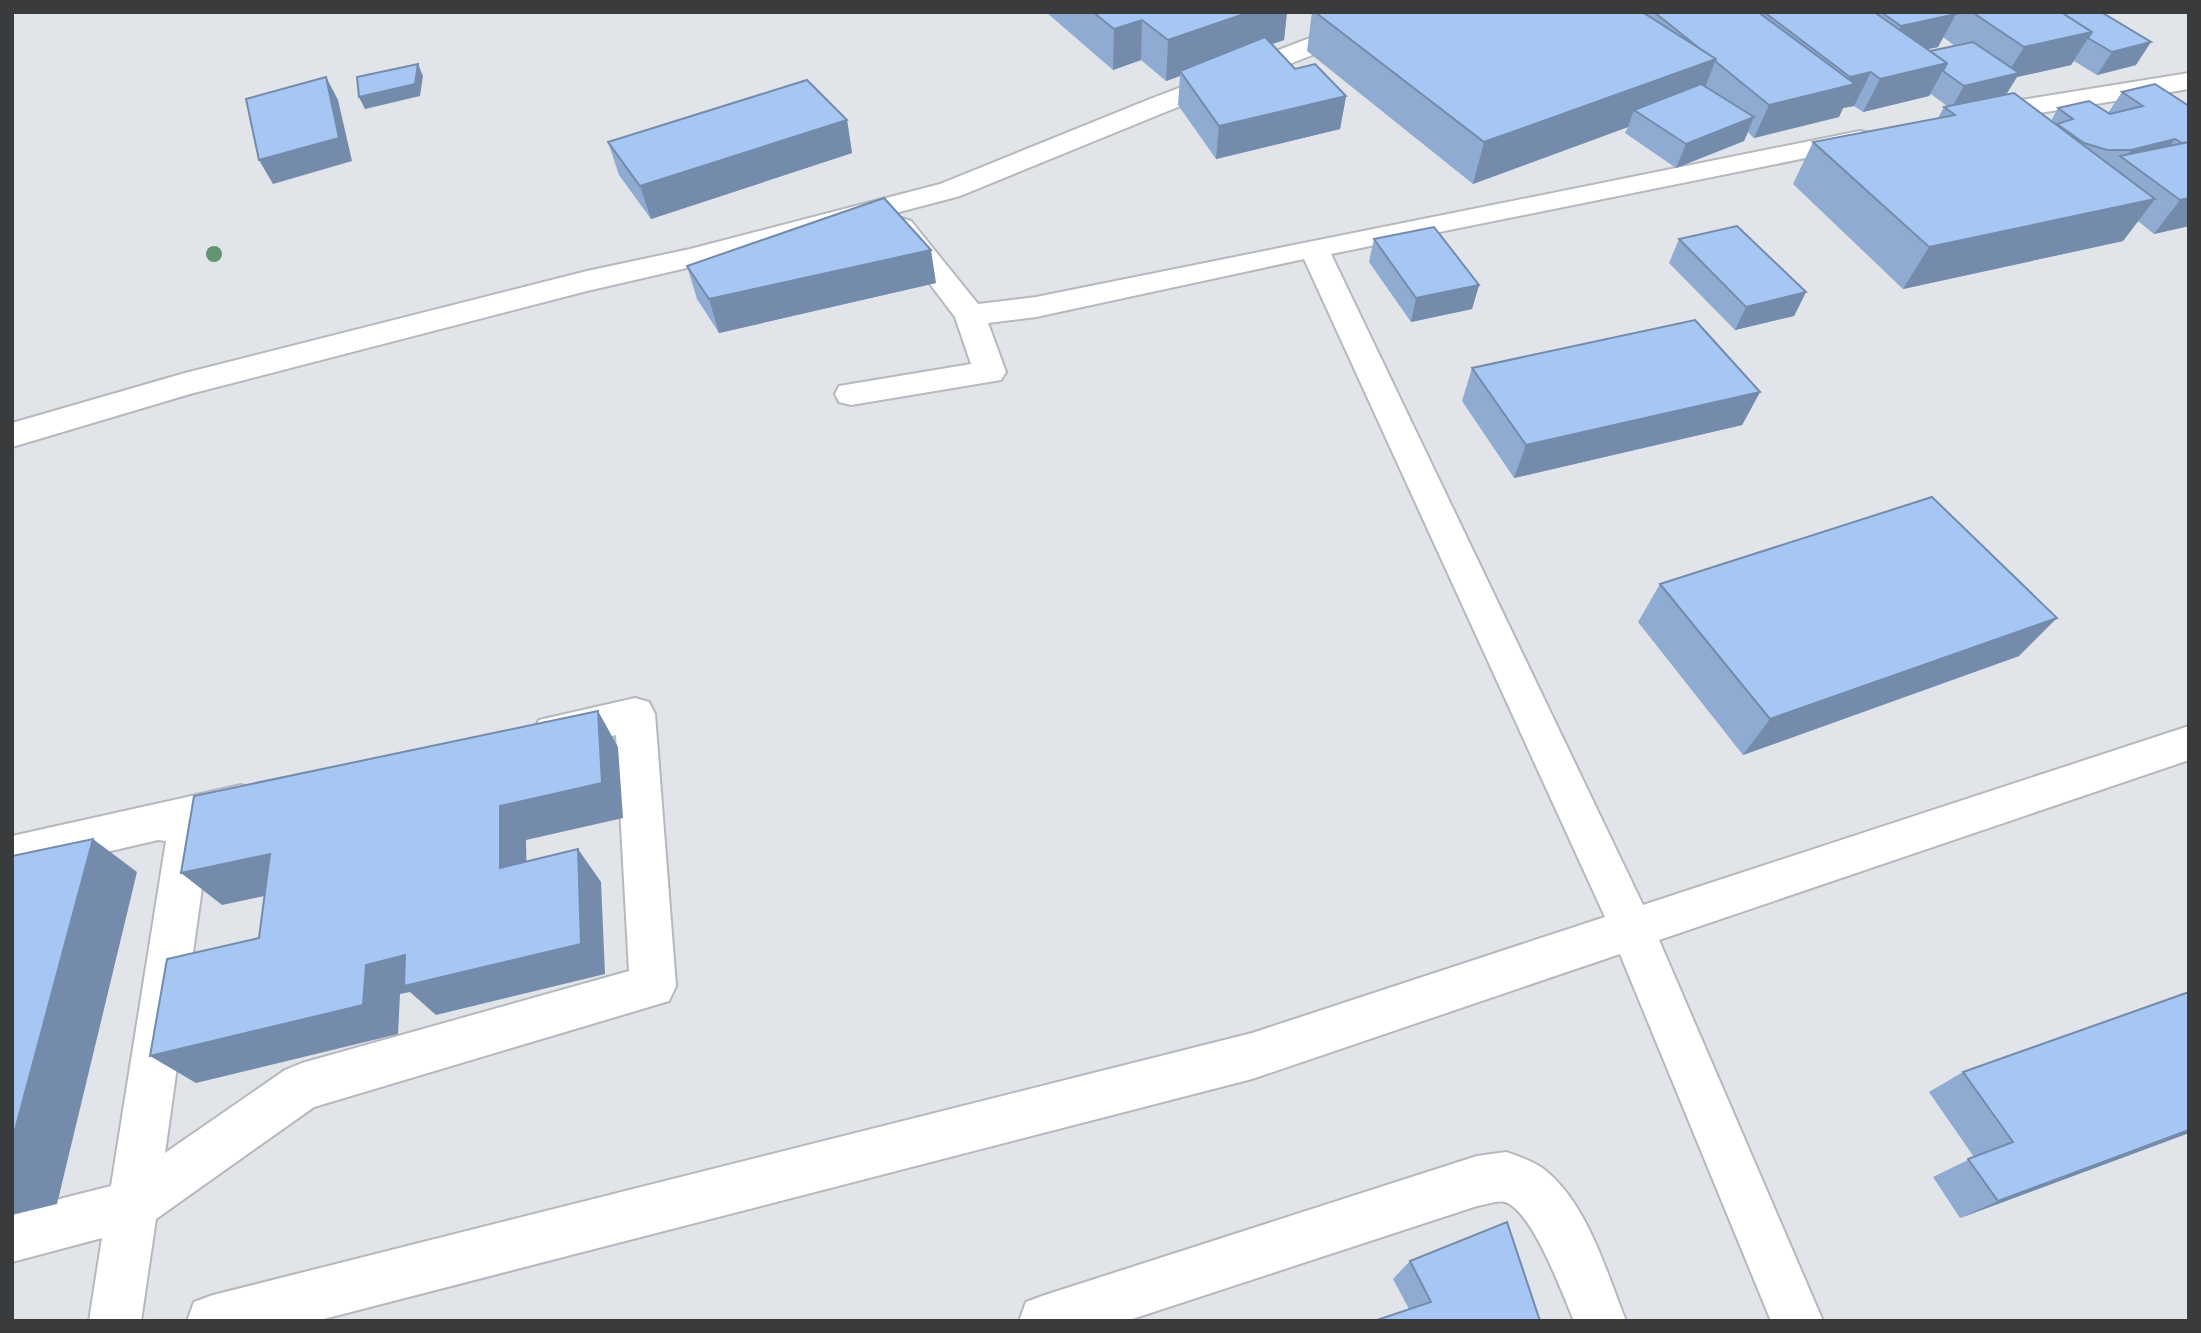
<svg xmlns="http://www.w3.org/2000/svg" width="2201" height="1333" font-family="Merriweather,serif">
	<rect width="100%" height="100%" fill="#e1e4e9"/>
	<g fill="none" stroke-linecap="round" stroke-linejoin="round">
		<defs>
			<g id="minor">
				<path d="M1378 12H1413L1410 17 1168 111 960 196 691 267 587 291 190 394 12 447V423L185 373 587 271 690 249 940 184 1150 99Z"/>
				<path d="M2189 73V89L1978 123 1969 121 1965 115 1969 109 1978 107Z"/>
				<path d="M1860 131 1870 133 1874 139 1870 145 1331 254 1643 905 2189 726V760L1659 940 1823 1321H1771L1620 954 1252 1079 316 1321H187L194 1302 213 1295 1252 1033 1605 917 1304 259 1036 317 988 323 1006 372 1001 380 851 405 839 402 835 394 839 386 971 364 955 317 887 227 891 221 901 218 911 221 978 304 1036 297Z"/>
				<path d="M635 698 649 702 655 714 676 986 669 1001 314 1107 156 1219 141 1321H89L102 1238 12 1262V1211L111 1186 166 841 158 840 12 874V836L241 785 256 790 262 803 256 816 205 829 209 838 165 1153 285 1070 302 1063 629 971 616 735 553 749 539 744 533 732 539 720Z"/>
				<path d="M1506 1152C1518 1156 1535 1162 1545 1170 1588 1205 1606 1271 1626 1321H1574C1563 1295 1532 1210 1505 1202 1497 1200 1485 1205 1477 1206L1126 1321H1019L1026 1302 1045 1295 1477 1156Z"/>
			</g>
		</defs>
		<!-- minor casing -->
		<use href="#minor" stroke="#b5b8bc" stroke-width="4"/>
		<!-- minor -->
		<use href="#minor" fill="#fff" fill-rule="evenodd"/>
	</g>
	<!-- trees -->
	<circle fill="#659473" cx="214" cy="254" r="8"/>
	<!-- wall -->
	<g fill="#8fabd2" fill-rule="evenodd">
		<path d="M1046 12H1287L1284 40 1272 44 1295 69 1346 96 1340 129 1216 159 1178 105 1180 76 1166 81 1141 60 1113 70Z"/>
		<path d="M1312 12H2101L2136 65 2097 75 2074 61 2071 65 2017 77 2006 95 2051 121 2058 108 2108 113 2122 92 2189 106V226L2154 234 2138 221 2123 241 1903 289 1793 184 1813 142 1938 118 1944 107 1947 106 1931 94 1929 96 1863 112 1854 106 1843 108 1839 117 1754 138 1748 132 1744 141 1676 168 1625 133 1628 127 1473 184 1307 51ZM1943 37 1955 46 1930 51 1927 49 1938 47Z"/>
		<path d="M847 120 852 153 651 219 619 175 608 142Z"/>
		<path d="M1374 239 1479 285 1472 309 1411 322 1369 262Z"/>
		<path d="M1679 239 1806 292 1794 316 1735 330 1669 263Z"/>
		<path d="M687 266 936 283 719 333 697 299Z"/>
		<path d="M1472 368 1760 392 1742 425 1514 478 1462 401Z"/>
		<path d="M1660 584 2019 656 1743 755 1638 622Z"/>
		<path d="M1963 1072 2189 1133 1960 1218 1933 1177 1974 1157 1929 1092Z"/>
		<path d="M1410 1261 1540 1321 1409 1309 1393 1279Z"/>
	</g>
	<!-- shaded-wall -->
	<g fill="#748bab">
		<path d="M1250 12H1287L1284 40 1182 75 1180 71V76L1166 81 1168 40Z"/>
		<path d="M1956 14 1938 47 1884 59 1901 26Z"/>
		<path d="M1142 20 1141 60 1113 70 1114 29Z"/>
		<path d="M2092 32 2071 65 2017 77 2005 96 1951 109 1964 86 2006 76 2024 47Z"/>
		<path d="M2151 42 2136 65 2097 75 2112 52Z"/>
		<path d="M1716 59 1700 100 1634 110 1628 127 1473 184 1484 142Z"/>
		<path d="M1947 63 1929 96 1863 112 1880 79Z"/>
		<path d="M418 64 423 76 420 96 365 109 359 97Z"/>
		<path d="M1871 72 1854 106 1843 108 1839 117 1754 138 1769 105 1846 86 1850 77Z"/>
		<path d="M326 77 338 100 352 161 273 184 259 160Z"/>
		<path d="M1346 96 1340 129 1216 159 1219 126Z"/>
		<path d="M1754 117 1744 141 1676 168 1686 144Z"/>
		<path d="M847 120 852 153 651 219 640 186Z"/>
		<path d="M2175 139 2158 162 2124 159 2131 150Z"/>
		<path d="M2189 198V226L2154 234 2180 200Z"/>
		<path d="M2155 199 2123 241 1903 289 1929 247Z"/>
		<path d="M931 250 936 283 719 333 709 299Z"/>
		<path d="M1479 285 1472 309 1411 322 1416 298Z"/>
		<path d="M1806 292 1794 316 1735 330 1746 307Z"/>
		<path d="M1760 392 1742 425 1514 478 1526 445Z"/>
		<path d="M2057 618 2019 656 1743 755 1770 719Z"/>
		<path d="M598 711 618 747 623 818 526 840 527 900 500 868V806Z"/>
		<path d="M93 839 137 872 57 1204 12 1215V1141Z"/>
		<path d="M578 849 601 882 605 974 436 1015 410 992 400 994 398 1034 196 1083 150 1056 366 965Z"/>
		<path d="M270 854 306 887 222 905 181 873Z"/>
		<path d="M2189 1130V1133L1960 1218 1998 1201Z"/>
	</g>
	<!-- building -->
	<g fill="#a6c7f4" stroke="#748bab" stroke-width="2">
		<path d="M1093 12H1250L1168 40 1142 20 1114 29Z"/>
		<path d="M1315 12H1642L1716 59 1484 142Z"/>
		<path d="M1654 12H1758L1855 84 1769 105 1715 61 1716 59 1699 48Z"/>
		<path d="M1764 12H1874L1947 63 1880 79 1871 72 1850 77Z"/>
		<path d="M1881 12H1952L1956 14 1901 26Z"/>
		<path d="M1972 12H2061L2092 32 2024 47Z"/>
		<path d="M2061 12H2101L2151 42 2112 52 2088 38 2092 32Z"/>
		<path d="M1265 37 1295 69 1315 64 1346 96 1219 126 1180 71Z"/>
		<path d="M1973 42 2019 73 1964 86 1943 71 1947 63 1930 51Z"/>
		<path d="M418 64 415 84 359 97 357 77Z"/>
		<path d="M326 77 339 138 259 160 246 99Z"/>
		<path d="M807 80 847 120 640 186 608 142Z"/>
		<path d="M1701 84 1754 117 1686 144 1634 110Z"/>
		<path d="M2155 84 2189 106V142L2182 143 2175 139 2131 150H2107L2084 143 2057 124 2073 119 2058 108 2089 101 2110 114 2143 106 2122 92Z"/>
		<path d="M2014 93 2155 199 1929 247 1813 142 1955 115 1944 107Z"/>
		<path d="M2189 142V198L2180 200 2120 156Z"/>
		<path d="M884 198 931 250 709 299 687 266Z"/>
		<path d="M1737 226 1806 292 1746 307 1679 239Z"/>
		<path d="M1434 227 1479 285 1416 298 1374 239Z"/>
		<path d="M1695 320 1760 392 1526 445 1472 368Z"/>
		<path d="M1932 497 2057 618 1770 719 1660 584Z"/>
		<path d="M598 711 602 783 500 806V868L578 849 581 944 404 986 405 955 366 965 363 1005 150 1056 167 959 259 938 270 854 181 873 194 796Z"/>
		<path d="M93 839 12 1141V856Z"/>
		<path d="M2189 992V1130L1998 1201 1968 1159 2013 1142 1963 1072Z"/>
		<path d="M1507 1222 1540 1321H1374L1431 1302 1410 1261Z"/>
	</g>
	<!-- border -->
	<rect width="2201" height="1333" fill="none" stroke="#393b3c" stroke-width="28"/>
</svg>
